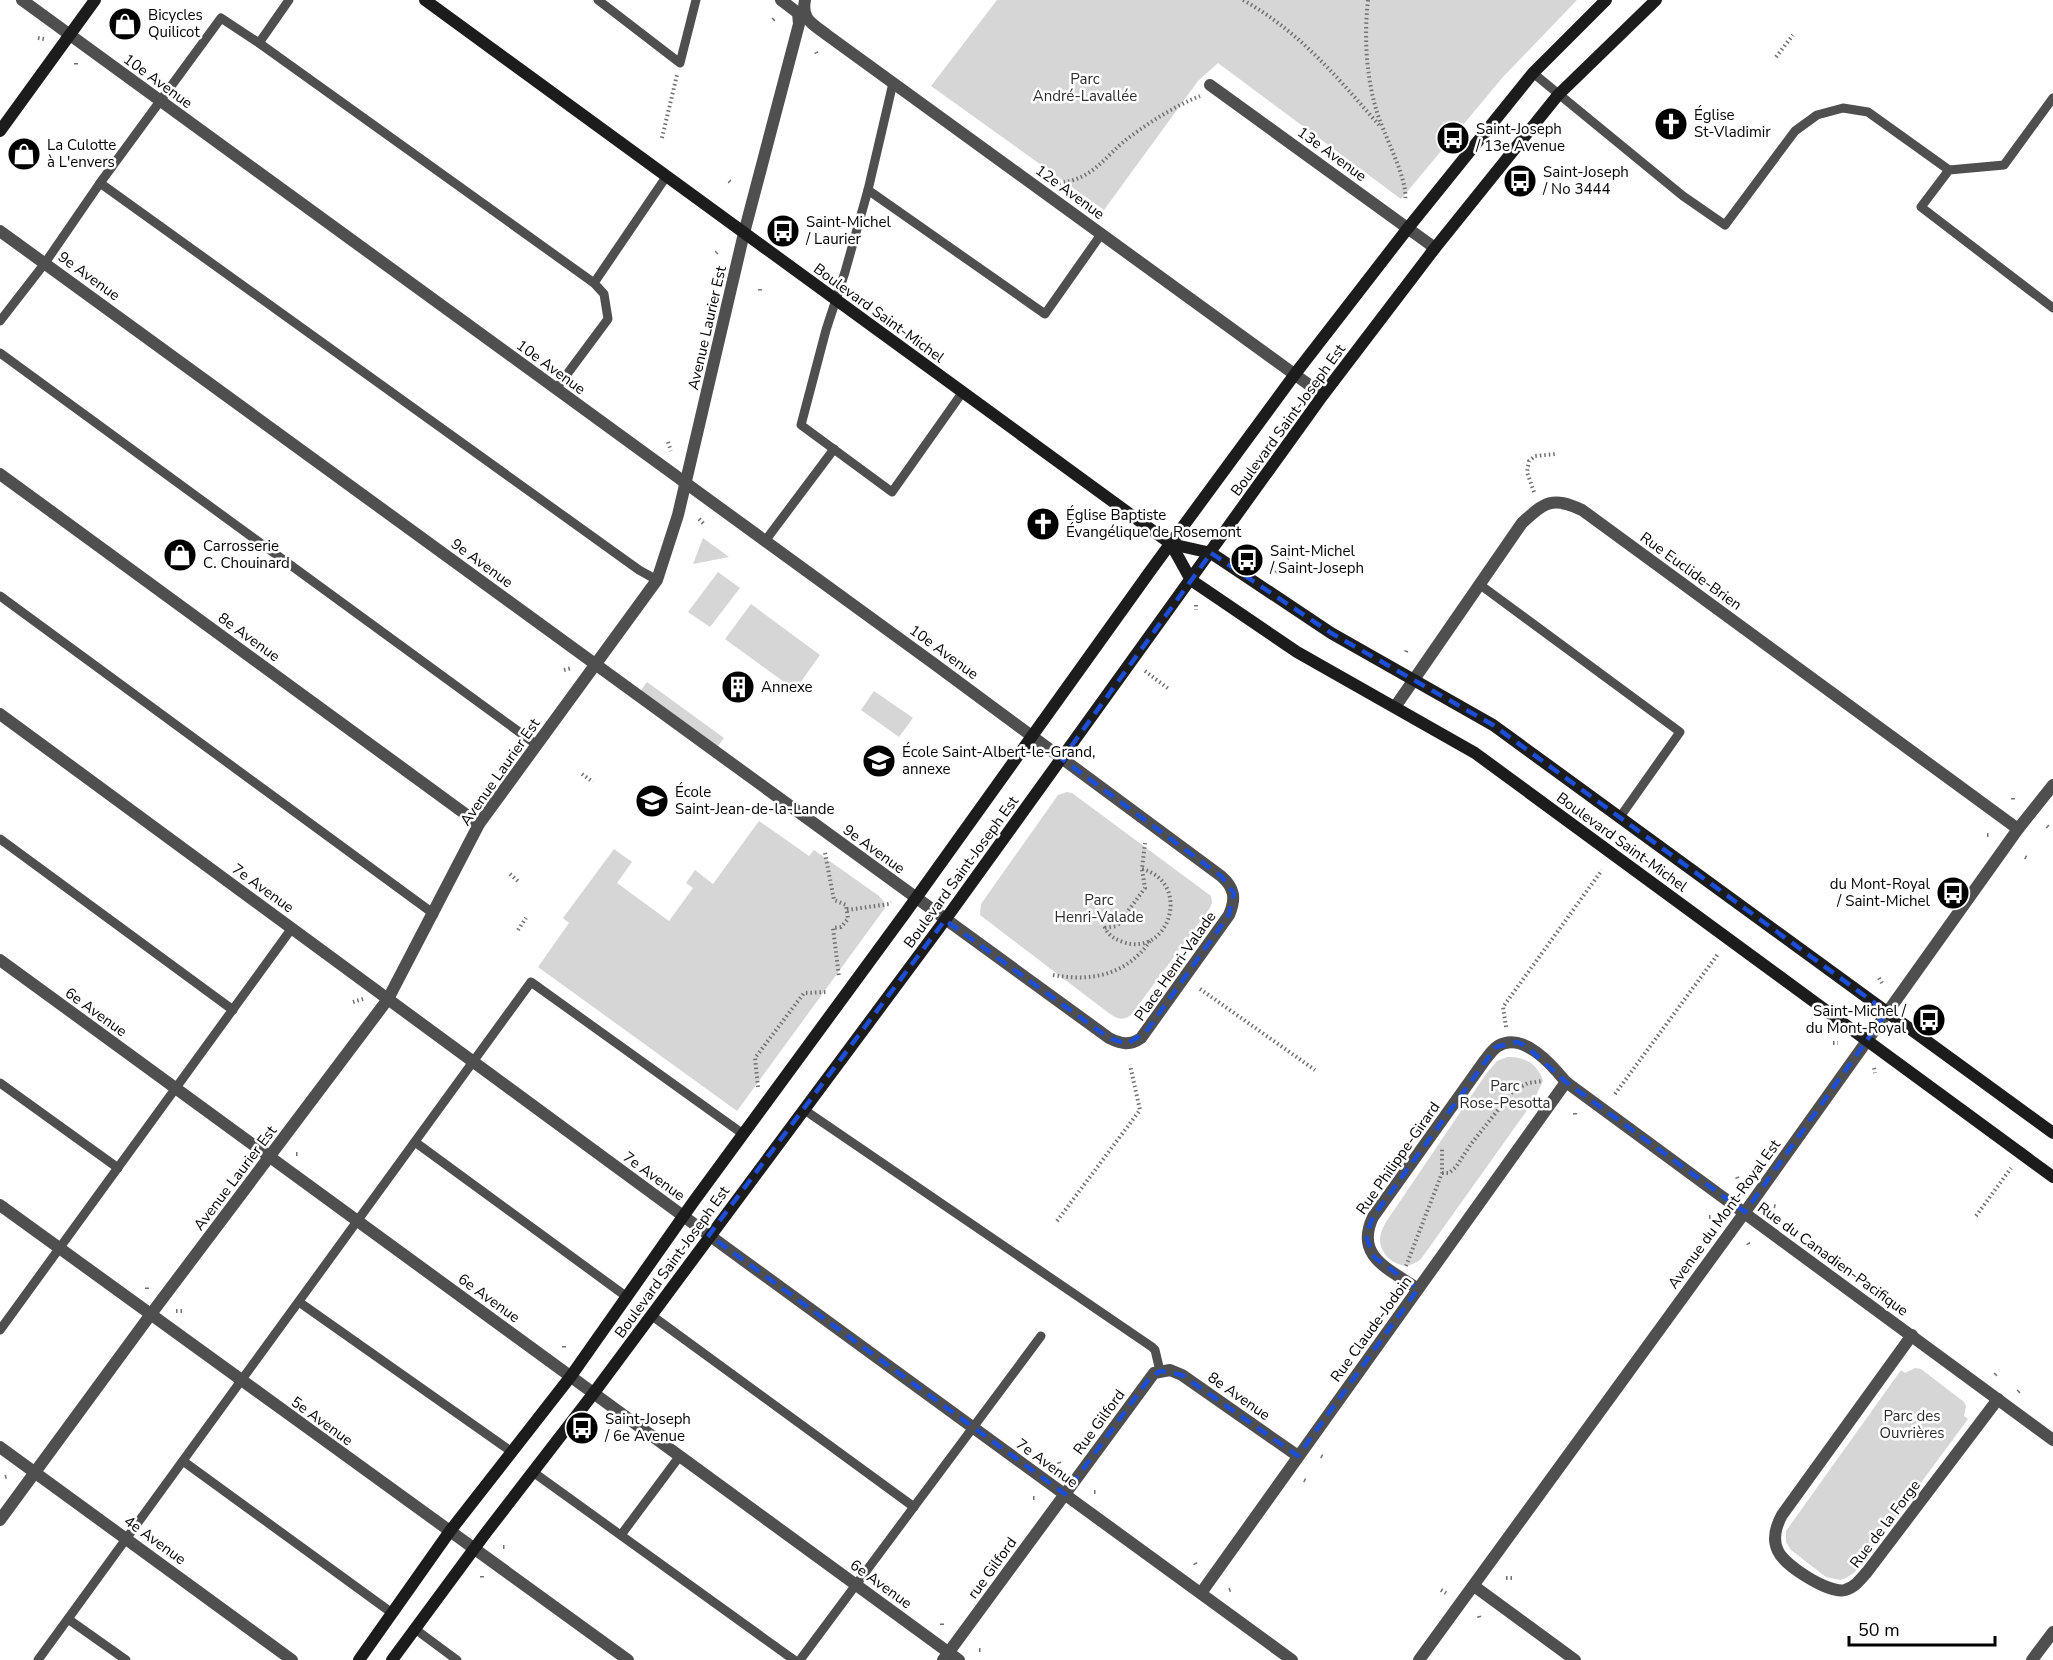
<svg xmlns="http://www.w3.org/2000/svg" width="2053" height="1660" font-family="'Nunito Sans',sans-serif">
	<rect width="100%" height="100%" fill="#fff"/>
	<!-- green -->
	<g fill="#d6d6d6">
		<path d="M997 0H1577L1503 77 1401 199 1218 63 1198 81 1104 210 931 86Z"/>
		<path d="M703 538 729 557 693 564Z"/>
		<path d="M718 572 740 588 710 627 688 612Z"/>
		<path d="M751 604 820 655 795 690 725 639Z"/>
		<path d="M647 682 724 738 715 750 638 694Z"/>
		<path d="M874 691 913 718 899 737 861 710Z"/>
		<path d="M1067 792 1072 793 1211 896 1212 902 1210 908 1131 1015C1123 1021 1118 1019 1110 1014L980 915 981 904 1058 795Z"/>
		<path d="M759 821 809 856 814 850 879 896 884 902 885 908 737 1111 538 967 569 923 563 918 614 849 632 862 617 883 669 921 693 888 686 883 695 870 713 884Z"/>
		<path d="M1507 1057C1524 1056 1538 1064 1543 1081L1533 1102 1421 1259C1405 1274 1381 1260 1380 1240 1380 1233 1383 1227 1386 1222L1486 1074 1497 1061Z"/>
		<path d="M1915 1368 1921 1369 1964 1402 1966 1406 1964 1416 1968 1419 1855 1572 1846 1578 1840 1580 1826 1577 1791 1550 1786 1542V1531L1901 1370 1905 1373Z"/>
	</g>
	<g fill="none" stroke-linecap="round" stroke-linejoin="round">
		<!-- path -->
		<g stroke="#717171" stroke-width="4" stroke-dasharray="1.5 3" stroke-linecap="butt">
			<path d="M1243 0C1300 32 1337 77 1379 125"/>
			<path d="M1368 0C1364 36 1366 74 1376 109 1382 131 1409 181 1405 200"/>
			<path d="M773 20 775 18"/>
			<path d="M38 38 44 39"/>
			<path d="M816 52 817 54"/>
			<path d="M1776 57 1793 35"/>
			<path d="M76 63V66"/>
			<path d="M662 138 677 75"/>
			<path d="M729 181 730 182"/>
			<path d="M1059 183C1095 179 1105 155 1131 136 1153 120 1175 106 1200 96"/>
			<path d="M773 220 775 219"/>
			<path d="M716 253 717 252"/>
			<path d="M760 289V291"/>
			<path d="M668 442 671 451"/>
			<path d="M1534 492 1527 472 1529 461 1535 456 1556 454"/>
			<path d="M699 519 704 524"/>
			<path d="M1276 573 1290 555"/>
			<path d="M1196 605V610"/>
			<path d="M1406 652 1407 649"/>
			<path d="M564 670 572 668"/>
			<path d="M1145 671 1170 690"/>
			<path d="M582 774 593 782"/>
			<path d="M2013 798V801"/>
			<path d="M2047 826 2049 828"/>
			<path d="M1987 835H1990"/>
			<path d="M825 853 834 900 846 905 848 919 841 927 833 928 839 977"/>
			<path d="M2025 857 2027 858"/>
			<path d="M1142 869C1193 883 1169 958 1123 942 1115 939 1109 936 1105 928L1117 926 1145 888 1142 869 1145 843"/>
			<path d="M510 874 520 883"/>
			<path d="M847 910 889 904 891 902"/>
			<path d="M518 930 526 918"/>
			<path d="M1053 975C1091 982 1127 975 1150 941"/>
			<path d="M1879 978 1882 983"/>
			<path d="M1200 989 1315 1070"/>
			<path d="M353 1002 363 999"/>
			<path d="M1918 1010 1922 1009"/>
			<path d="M1506 1027 1503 1007 1602 870"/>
			<path d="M1833 1043H1838"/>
			<path d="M1874 1068 1875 1073"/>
			<path d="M758 1087 755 1058 804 993 828 992"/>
			<path d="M1615 1094 1718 954"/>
			<path d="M1575 1113V1115"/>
			<path d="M296 1154H298"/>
			<path d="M1442 1173H1449L1456 1167 1471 1144 1513 1091 1528 1083 1543 1081"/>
			<path d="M1737 1177 1738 1180"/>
			<path d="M1774 1206 1778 1207"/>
			<path d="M1976 1216 2011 1168"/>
			<path d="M1709 1217H1712"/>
			<path d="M1057 1221 1140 1110 1130 1065"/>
			<path d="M1748 1243 1750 1247"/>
			<path d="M1406 1266 1442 1173V1148"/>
			<path d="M147 1289V1285"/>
			<path d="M176 1311H183"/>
			<path d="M564 1346V1349"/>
			<path d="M1995 1375 1997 1373"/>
			<path d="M2018 1392 2020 1390"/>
			<path d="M1321 1456 1323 1457"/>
			<path d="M1059 1462 1060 1466"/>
			<path d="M5 1477 9 1476"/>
			<path d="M1304 1480 1306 1481"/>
			<path d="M1094 1492H1097"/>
			<path d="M1033 1498H1036"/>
			<path d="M503 1547H505"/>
			<path d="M1195 1563 1196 1565"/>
			<path d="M482 1576V1579"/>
			<path d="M1506 1578H1512"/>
			<path d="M1229 1590 1232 1589"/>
			<path d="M1441 1590 1446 1593"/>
			<path d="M1479 1616 1480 1620"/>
			<path d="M942 1625V1621"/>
			<path d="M979 1650H982"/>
		</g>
		<!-- lane -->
		<g stroke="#4f4f4f" stroke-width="9">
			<path d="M289 0 259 43 594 283 666 177"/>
			<path d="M598 0 680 63 696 0"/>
			<path d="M1533 73 1683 196 1725 225 1795 131 1817 115 1843 108 1868 112 1949 170"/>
			<path d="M893 83 868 190 845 272 826 330 801 425 892 492 962 393"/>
			<path d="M2053 98 2004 165 1949 170 1921 207 2053 308"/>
			<path d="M100 183 639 570 657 580"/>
			<path d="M868 190 1045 314 1102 233"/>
			<path d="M0 321 45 263 100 183 221 18 259 43"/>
			<path d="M0 353 537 745"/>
			<path d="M556 389 608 319 604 294 594 283"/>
			<path d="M765 541 834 449"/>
			<path d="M1479 584 1680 732 1620 817"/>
			<path d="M0 596 434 914"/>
			<path d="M0 839 233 1010"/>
			<path d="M0 1083 118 1168"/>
			<path d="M803 1109 1152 1347 1155 1350 1160 1371"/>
			<path d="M415 1142 627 1297"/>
			<path d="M299 1302 512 1452"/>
			<path d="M651 1315 914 1507"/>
			<path d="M0 1330 292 928"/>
			<path d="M183 1461 392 1613"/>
			<path d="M533 1472 794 1660"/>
			<path d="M621 1535 679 1457"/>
			<path d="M68 1619 126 1660"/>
			<path d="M415 1629 457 1660"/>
			<path d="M38 1660 531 982 743 1134"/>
			<path d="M800 1660 1041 1336"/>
		</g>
		<!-- street -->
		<g stroke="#4f4f4f" stroke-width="12">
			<path d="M805 0C801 20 813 24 827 35L1323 395"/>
			<path d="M1210 85 1435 248"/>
			<path d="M0 231 1109 1038C1121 1044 1130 1046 1141 1038L1229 915C1236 899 1235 888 1221 876L933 663 22 0"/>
			<path d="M0 474 479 824"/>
			<path d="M1395 707 1522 523C1545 502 1552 496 1582 510L2018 829"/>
			<path d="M0 714 724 1246 1292 1660"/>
			<path d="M0 960 959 1660"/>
			<path d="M0 1205C209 1357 419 1508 628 1660"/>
			<path d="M1418 1289C1390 1269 1354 1257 1373 1217L1485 1060C1489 1055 1493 1049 1498 1046 1523 1031 1552 1065 1566 1082L2053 1440"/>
			<path d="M1912 1335 1782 1515C1776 1526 1772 1539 1778 1551 1785 1566 1829 1594 1845 1590 1855 1587 1861 1579 1867 1572L1998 1399"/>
			<path d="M0 1447 292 1660"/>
			<path d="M0 1520 151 1314 388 999 479 824 657 580 678 515 744 233 799 24 798 13 781 0"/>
			<path d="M1474 1586 1575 1660"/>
			<path d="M1201 1593 1566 1082"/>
			<path d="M943 1660 1154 1373 1170 1370 1182 1375 1298 1456"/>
			<path d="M1419 1660 1745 1212 2018 829 2053 785"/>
			<path d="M2032 1660 2053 1632"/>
		</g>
		<!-- secondary -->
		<g stroke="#1c1c1c" stroke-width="12">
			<path d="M425 0 1171 544 1211 553 1331 633 1493 725 2053 1133"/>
			<path d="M0 131 95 0"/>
			<path d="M1171 544 1191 580 1297 652 1475 753 2053 1177"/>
			<path d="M359 1660 450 1531 571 1376 694 1201 906 912 1151 570 1295 374 1408 228 1533 73 1606 0"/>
			<path d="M392 1660 485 1534 593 1394 945 920 1323 395 1435 248 1558 95 1656 0"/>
		</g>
	</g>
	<!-- marked area -->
	<path fill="none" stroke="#1d4ed8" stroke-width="4.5" stroke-dasharray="12 8" stroke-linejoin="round" d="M1211 553 1331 633 1493 725 1887 1012 1745 1212 1566 1082 1526 1046 1517 1042 1496 1047 1373 1217 1366 1236 1374 1257 1418 1289 1298 1456 1182 1375 1160 1371 1149 1379 1065 1494 709 1235 945 920 1109 1038 1127 1044 1146 1032 1229 915 1234 893 1221 876 1062 759Z"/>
	<!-- icons -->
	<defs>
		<symbol id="shop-disc" viewBox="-11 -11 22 22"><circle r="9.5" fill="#000" stroke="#fff"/><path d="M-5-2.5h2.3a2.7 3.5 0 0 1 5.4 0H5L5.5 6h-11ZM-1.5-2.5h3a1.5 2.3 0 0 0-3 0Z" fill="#fff"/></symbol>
		<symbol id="church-disc" viewBox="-11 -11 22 22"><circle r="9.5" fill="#000" stroke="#fff"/><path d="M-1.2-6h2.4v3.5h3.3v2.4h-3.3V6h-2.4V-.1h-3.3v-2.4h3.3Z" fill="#fff"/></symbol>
		<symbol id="bus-disc" viewBox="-11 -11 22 22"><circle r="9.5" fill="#000" stroke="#fff"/><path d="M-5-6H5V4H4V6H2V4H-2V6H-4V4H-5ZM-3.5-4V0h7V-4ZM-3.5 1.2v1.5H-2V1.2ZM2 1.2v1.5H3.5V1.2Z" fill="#fff"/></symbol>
		<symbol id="building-disc" viewBox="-11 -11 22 22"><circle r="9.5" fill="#000" stroke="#fff"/><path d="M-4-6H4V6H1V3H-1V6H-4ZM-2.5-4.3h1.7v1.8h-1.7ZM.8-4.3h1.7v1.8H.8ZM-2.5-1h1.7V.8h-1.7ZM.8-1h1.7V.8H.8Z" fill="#fff"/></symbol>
		<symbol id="school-disc" viewBox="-11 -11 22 22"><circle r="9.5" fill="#000" stroke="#fff"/><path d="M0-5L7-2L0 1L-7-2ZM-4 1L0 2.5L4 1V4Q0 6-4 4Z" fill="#fff"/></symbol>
	</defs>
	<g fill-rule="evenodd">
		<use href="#shop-disc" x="106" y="5" width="38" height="38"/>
		<use href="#church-disc" x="1652" y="105" width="38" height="38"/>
		<use href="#bus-disc" x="1434" y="119" width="38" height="38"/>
		<use href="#shop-disc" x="5" y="135" width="38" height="38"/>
		<use href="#bus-disc" x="1501" y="162" width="38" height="38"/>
		<use href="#bus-disc" x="764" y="212" width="38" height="38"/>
		<use href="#church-disc" x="1024" y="505" width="38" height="38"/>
		<use href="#shop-disc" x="161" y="536" width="38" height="38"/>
		<use href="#bus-disc" x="1228" y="541" width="38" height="38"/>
		<use href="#building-disc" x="719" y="668" width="38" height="38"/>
		<use href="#school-disc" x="860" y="742" width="38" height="38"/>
		<use href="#school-disc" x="633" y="782" width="38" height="38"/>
		<use href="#bus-disc" x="1934" y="874" width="38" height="38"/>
		<use href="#bus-disc" x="1910" y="1001" width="38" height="38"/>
		<use href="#bus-disc" x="563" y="1409" width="38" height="38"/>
	</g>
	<g text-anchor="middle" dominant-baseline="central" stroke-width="5" stroke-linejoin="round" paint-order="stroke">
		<!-- poi labels -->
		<g font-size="15" fill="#000" stroke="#fff" text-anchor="start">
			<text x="148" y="15">Bicycles<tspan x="148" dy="17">Quilicot</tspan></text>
			<text x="1694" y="115">Église<tspan x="1694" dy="17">St-Vladimir</tspan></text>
			<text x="1476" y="129">Saint-Joseph<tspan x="1476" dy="17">/ 13e Avenue</tspan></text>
			<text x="47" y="145">La Culotte<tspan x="47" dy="17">à L'envers</tspan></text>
			<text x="1543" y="172">Saint-Joseph<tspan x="1543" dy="17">/ No 3444</tspan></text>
			<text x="806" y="222">Saint-Michel<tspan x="806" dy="17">/ Laurier</tspan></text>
			<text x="1066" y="515">Église Baptiste<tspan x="1066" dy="17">Évangélique de Rosemont</tspan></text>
			<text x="203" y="546">Carrosserie<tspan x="203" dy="17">C. Chouinard</tspan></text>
			<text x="1270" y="551">Saint-Michel<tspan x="1270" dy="17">/ Saint-Joseph</tspan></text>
			<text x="761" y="687">Annexe</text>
			<text x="902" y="752">École Saint-Albert-le-Grand,<tspan x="902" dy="17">annexe</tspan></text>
			<text x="675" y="792">École<tspan x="675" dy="17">Saint-Jean-de-la-Lande</tspan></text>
			<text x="1930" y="884" text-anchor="end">du Mont-Royal<tspan x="1930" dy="17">/ Saint-Michel</tspan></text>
			<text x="1906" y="1011" text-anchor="end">Saint-Michel /<tspan x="1906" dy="17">du Mont-Royal</tspan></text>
			<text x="605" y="1419">Saint-Joseph<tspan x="605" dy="17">/ 6e Avenue</tspan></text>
		</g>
		<!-- park labels -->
		<g font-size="15" fill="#2d2d2d" stroke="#fff">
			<text x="1085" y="79">Parc<tspan x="1085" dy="17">André-Lavallée</tspan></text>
			<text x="1099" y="900">Parc<tspan x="1099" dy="17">Henri-Valade</tspan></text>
			<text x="1505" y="1086">Parc<tspan x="1505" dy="17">Rose-Pesotta</tspan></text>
			<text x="1912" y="1416">Parc des<tspan x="1912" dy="17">Ouvrières</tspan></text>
		</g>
		<!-- street labels -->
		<g font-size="15" fill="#000" stroke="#fff">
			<text transform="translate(158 81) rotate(36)">10e Avenue</text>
			<text transform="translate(1332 154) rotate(36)">13e Avenue</text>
			<text transform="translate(1070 192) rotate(36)">12e Avenue</text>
			<text transform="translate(89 276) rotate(36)">9e Avenue</text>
			<text transform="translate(879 313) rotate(36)">Boulevard Saint-Michel</text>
			<text transform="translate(707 328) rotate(-77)">Avenue Laurier Est</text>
			<text transform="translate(551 367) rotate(36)">10e Avenue</text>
			<text transform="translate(1288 420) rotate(-54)">Boulevard Saint-Joseph Est</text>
			<text transform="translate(482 563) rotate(36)">9e Avenue</text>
			<text transform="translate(1691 571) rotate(36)">Rue Euclide-Brien</text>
			<text transform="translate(249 637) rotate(36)">8e Avenue</text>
			<text transform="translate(944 652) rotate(36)">10e Avenue</text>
			<text transform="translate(500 772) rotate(-55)">Avenue Laurier Est</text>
			<text transform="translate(1622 842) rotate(36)">Boulevard Saint-Michel</text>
			<text transform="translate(874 849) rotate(36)">9e Avenue</text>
			<text transform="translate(961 872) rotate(-54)">Boulevard Saint-Joseph Est</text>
			<text transform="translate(263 888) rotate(36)">7e Avenue</text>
			<text transform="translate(1175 966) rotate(-55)">Place Henri-Valade</text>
			<text transform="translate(96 1012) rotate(36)">6e Avenue</text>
			<text transform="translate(1398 1158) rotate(-55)">Rue Philippe-Girard</text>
			<text transform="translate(654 1176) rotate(36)">7e Avenue</text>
			<text transform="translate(235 1178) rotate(-53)">Avenue Laurier Est</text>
			<text transform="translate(1724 1214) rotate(-54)">Avenue du Mont-Royal Est</text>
			<text transform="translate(1833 1259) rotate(36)">Rue du Canadien-Pacifique</text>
			<text transform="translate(672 1262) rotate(-54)">Boulevard Saint-Joseph Est</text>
			<text transform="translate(489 1298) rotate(36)">6e Avenue</text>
			<text transform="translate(1371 1329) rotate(-54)">Rue Claude-Jodoin</text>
			<text transform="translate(1239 1396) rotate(35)">8e Avenue</text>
			<text transform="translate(322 1421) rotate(36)">5e Avenue</text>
			<text transform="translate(1099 1422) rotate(-54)">Rue Gilford</text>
			<text transform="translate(1047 1463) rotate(36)">7e Avenue</text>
			<text transform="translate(1885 1524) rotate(-53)">Rue de la Forge</text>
			<text transform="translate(155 1540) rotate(36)">4e Avenue</text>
			<text transform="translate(992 1568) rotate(-54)">rue Gilford</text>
			<text transform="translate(881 1584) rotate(36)">6e Avenue</text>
		</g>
	</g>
	<!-- scale -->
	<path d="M1849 1636v9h146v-9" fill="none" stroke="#000000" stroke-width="3"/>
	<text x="1858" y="1636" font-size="18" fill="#000000" stroke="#ffffff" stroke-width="4.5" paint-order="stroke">50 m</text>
</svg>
